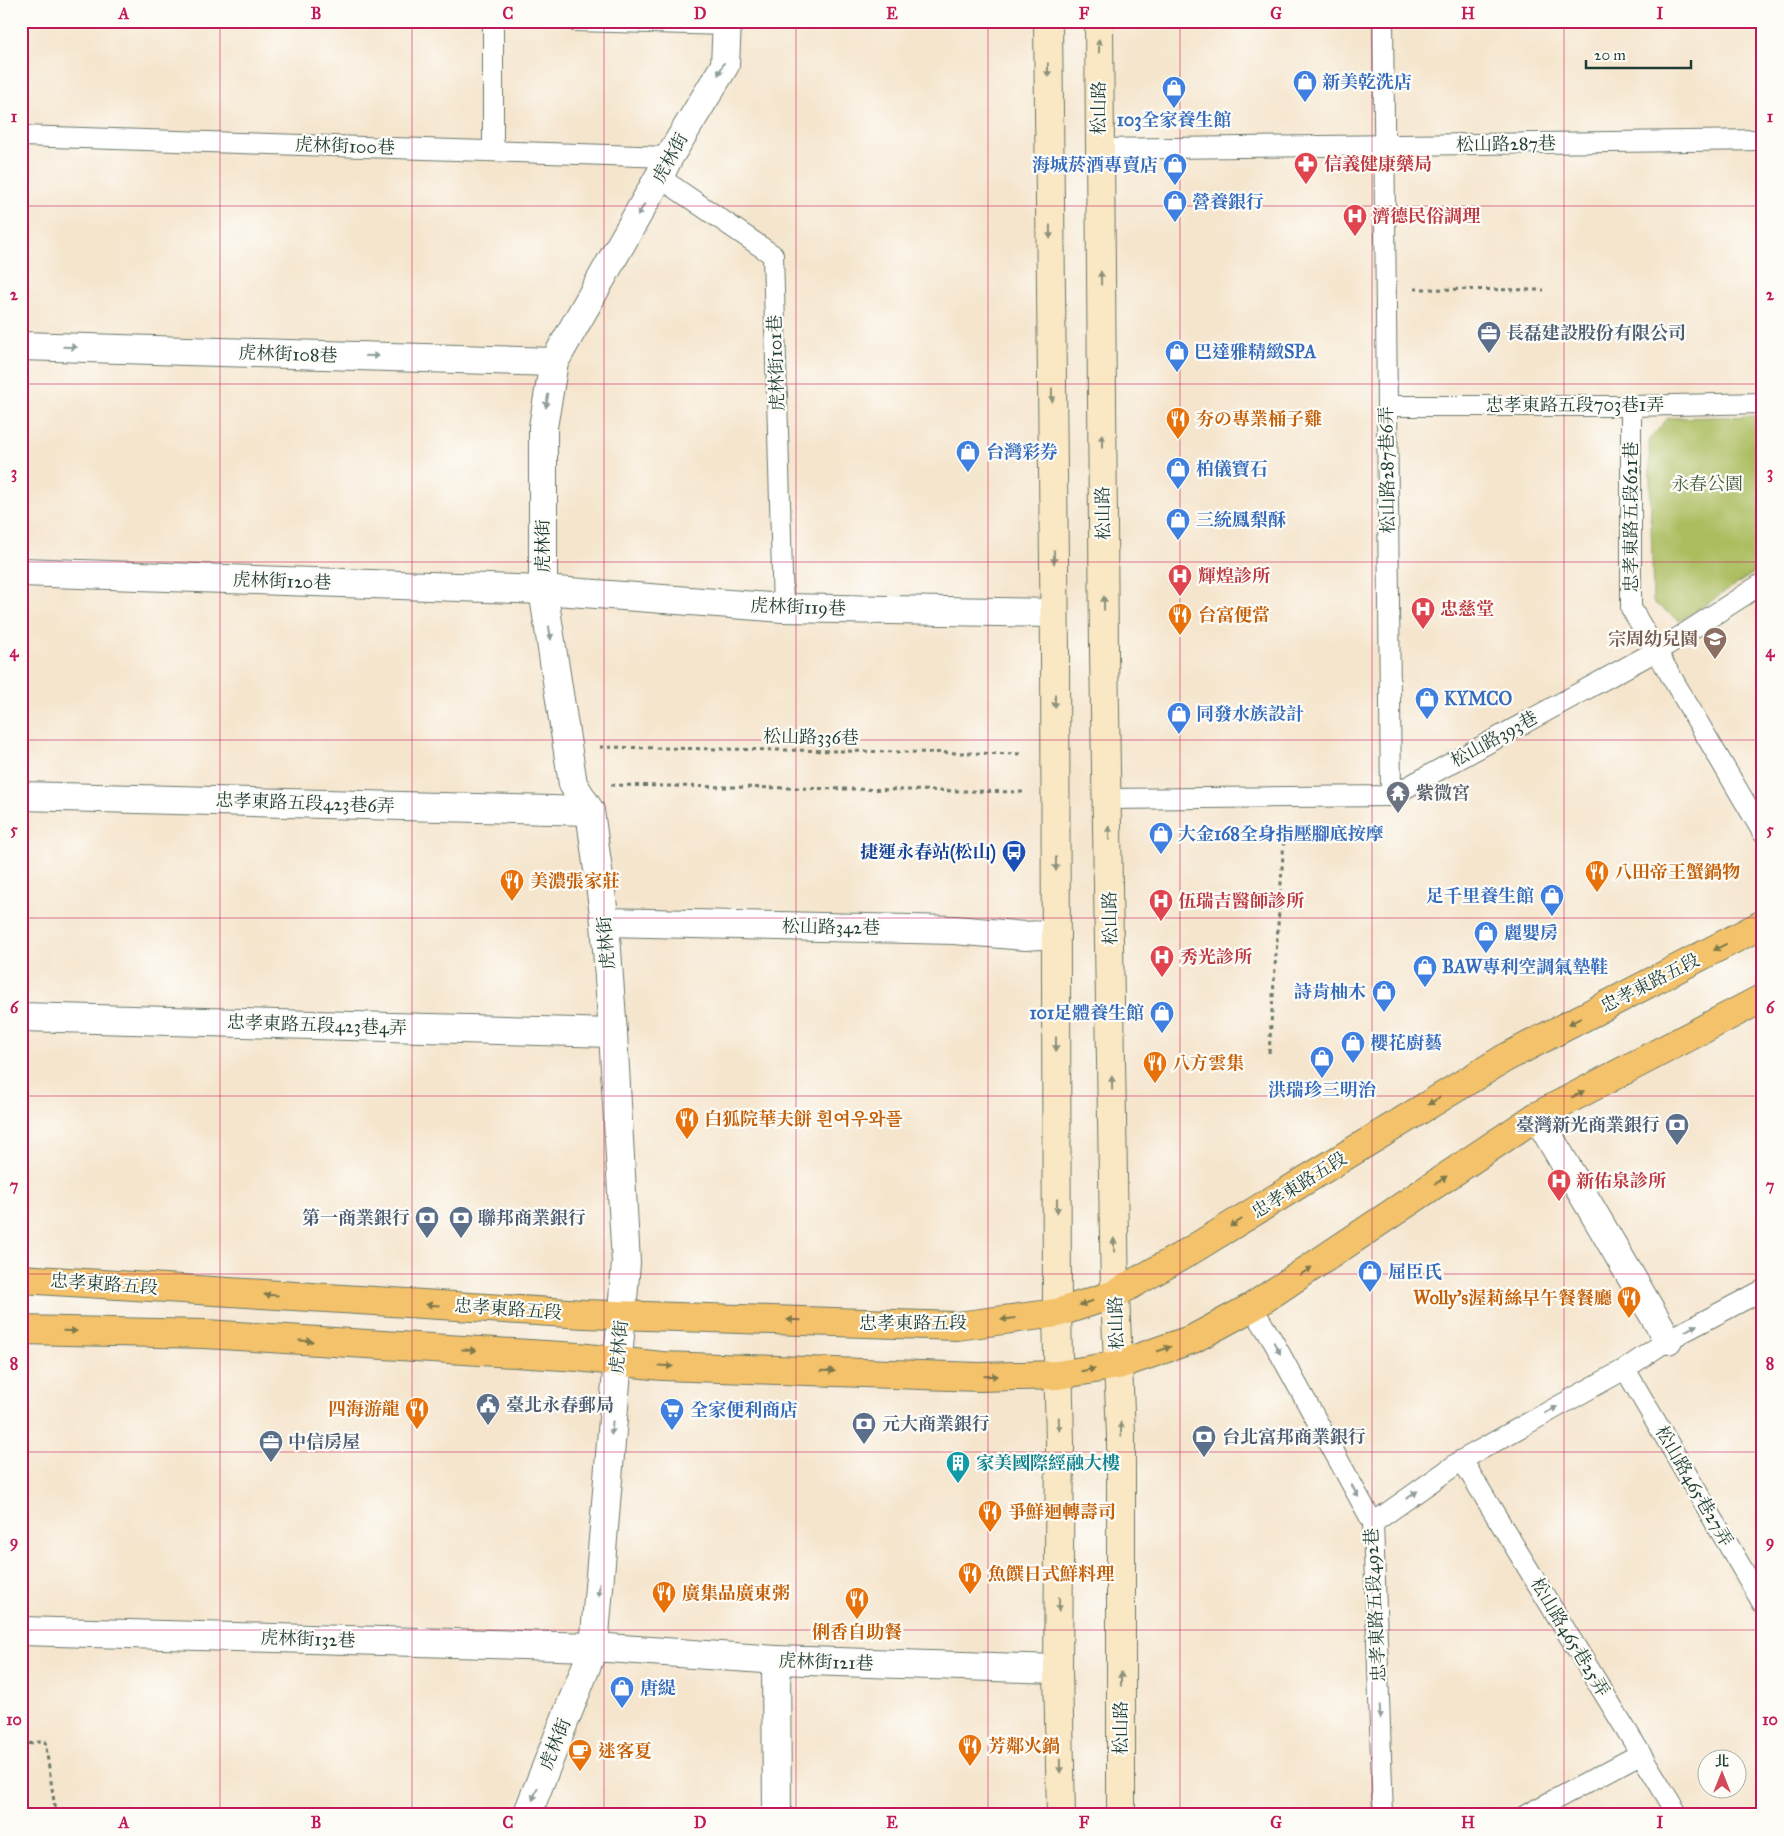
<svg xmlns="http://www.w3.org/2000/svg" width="1784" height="1836" font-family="'IM FELL Great Primer','Noto Serif TC','Noto Serif KR','Noto Serif JP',serif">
	<rect width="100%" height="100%" fill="#fdfcf7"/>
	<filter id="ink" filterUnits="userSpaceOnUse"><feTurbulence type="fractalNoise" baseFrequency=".02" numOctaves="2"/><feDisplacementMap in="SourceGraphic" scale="10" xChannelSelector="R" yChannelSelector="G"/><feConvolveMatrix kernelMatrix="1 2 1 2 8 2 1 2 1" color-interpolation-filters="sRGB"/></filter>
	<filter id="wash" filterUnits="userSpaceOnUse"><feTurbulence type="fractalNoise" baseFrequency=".0096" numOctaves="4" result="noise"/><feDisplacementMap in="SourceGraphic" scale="20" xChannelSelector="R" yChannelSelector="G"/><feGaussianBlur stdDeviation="1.12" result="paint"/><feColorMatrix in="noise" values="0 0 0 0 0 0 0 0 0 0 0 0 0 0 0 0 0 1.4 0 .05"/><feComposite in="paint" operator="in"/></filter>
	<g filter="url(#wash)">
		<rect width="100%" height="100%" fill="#f5e5cd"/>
		<!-- green -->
		<path fill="#acbd61" stroke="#667d4a" d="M1763 416V567L1680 621 1653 602 1649 440 1668 418Z"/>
	</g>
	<g filter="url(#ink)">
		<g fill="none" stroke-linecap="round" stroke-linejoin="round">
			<defs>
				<g id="service">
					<path d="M493 21V151"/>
					<path d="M575 21 727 25"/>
					<path d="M1383 21 1391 796"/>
					<path d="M21 136 669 157"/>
					<path d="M1100 149 1763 140"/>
					<path d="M659 177 773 255 783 608"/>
					<path d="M1387 406H1631L1763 403"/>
					<path d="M1631 406V608L1763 833"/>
					<path d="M1108 799 1391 796 1667 645 1763 583"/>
					<path d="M1252 1307 1273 1341 1373 1523 1383 1815"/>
					<path d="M1625 1369 1763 1604"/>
					<path d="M1462 1460 1678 1815"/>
					<path d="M1373 1523 1462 1460 1625 1369 1668 1340 1763 1290"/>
					<path d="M1526 1815 1640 1754"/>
				</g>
				<path id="pedestrian" d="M1537 1116 1668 1340"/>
				<g id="minor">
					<path d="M21 346 554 362"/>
					<path d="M21 572 543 590 783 608 1054 613"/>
					<path d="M21 796 590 811"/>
					<path d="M605 922 954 930 1025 936 1056 934"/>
					<path d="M21 1017 613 1033"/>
					<path d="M21 1631 594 1647 776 1660 1058 1669"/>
					<path d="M776 1660 777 1815"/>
					<path d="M527 1815 594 1647 626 1263 613 1033 605 922 590 811 573 784 543 590V427L554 362 659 177 669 157 725 65 727 21"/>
				</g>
				<g id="secondary">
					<path d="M1048 21 1055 652 1057 1313 1060 1442 1058 1669 1061 1815"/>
					<path d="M1099 21 1104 652 1115 1294 1121 1435V1815"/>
				</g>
				<g id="primary">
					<path d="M21 1279 584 1314 957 1326 1057 1313 1115 1294 1185 1254 1505 1058 1763 924"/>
					<path d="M21 1330 205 1334 578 1357 662 1366 979 1377 1058 1375 1118 1365 1193 1339 1252 1307 1537 1116 1763 998"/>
				</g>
			</defs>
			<!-- service casing -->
			<use href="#service" stroke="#6a786a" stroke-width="22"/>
			<!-- pedestrian casing -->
			<use href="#pedestrian" stroke="#6a786a" stroke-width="30"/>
			<!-- minor casing -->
			<use href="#minor" stroke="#6a786a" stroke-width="30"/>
			<!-- secondary casing -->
			<use href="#secondary" stroke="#6a786a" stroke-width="30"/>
			<!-- primary casing -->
			<use href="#primary" stroke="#6a786a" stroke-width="30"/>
			<!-- path -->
			<g stroke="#6a786a" stroke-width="3" stroke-dasharray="4 4" stroke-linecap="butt">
				<path d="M1414 289 1544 290"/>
				<path d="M600 747 1024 754"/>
				<path d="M611 785 1025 792"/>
				<path d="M1269 1053 1285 826"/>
				<path d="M21 1745 45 1741 56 1815"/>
			</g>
			<!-- service -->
			<use href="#service" stroke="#fff" stroke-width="20"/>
			<!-- pedestrian -->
			<use href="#pedestrian" stroke="#fff" stroke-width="28"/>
			<!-- minor -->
			<use href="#minor" stroke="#fff" stroke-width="28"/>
			<!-- secondary -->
			<use href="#secondary" stroke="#fae7c3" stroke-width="28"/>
			<!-- primary -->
			<use href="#primary" stroke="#f3c26a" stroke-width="28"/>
		</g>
		<!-- one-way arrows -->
		<defs><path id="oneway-solid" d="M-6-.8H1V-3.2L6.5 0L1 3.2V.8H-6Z" transform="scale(1.25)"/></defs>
		<g fill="#8c927c">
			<use href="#oneway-solid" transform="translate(1099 46) rotate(-90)"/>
			<use href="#oneway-solid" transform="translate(1048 70) rotate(89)"/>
			<use href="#oneway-solid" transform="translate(1050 232) rotate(89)"/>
			<use href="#oneway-solid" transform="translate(1101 278) rotate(-91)"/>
			<use href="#oneway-solid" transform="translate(1052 395) rotate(89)"/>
			<use href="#oneway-solid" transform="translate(1102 441) rotate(-91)"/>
			<use href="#oneway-solid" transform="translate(1054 557) rotate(89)"/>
			<use href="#oneway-solid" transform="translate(1104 603) rotate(-91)"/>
			<use href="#oneway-solid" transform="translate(1055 701) rotate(90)"/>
			<use href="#oneway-solid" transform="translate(1109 833) rotate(-91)"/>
			<use href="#oneway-solid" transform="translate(1056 864) rotate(90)"/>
			<use href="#oneway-solid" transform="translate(1056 1044) rotate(90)"/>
			<use href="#oneway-solid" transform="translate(1112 1083) rotate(-91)"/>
			<use href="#oneway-solid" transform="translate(1057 1206) rotate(90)"/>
			<use href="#oneway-solid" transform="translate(1114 1245) rotate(-91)"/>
			<use href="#oneway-solid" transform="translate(1059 1424) rotate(88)"/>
			<use href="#oneway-solid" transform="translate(1121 1429) rotate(-92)"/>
			<use href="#oneway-solid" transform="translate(1059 1604) rotate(91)"/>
			<use href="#oneway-solid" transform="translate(1121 1679) rotate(-90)"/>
			<use href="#oneway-solid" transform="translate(1060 1766) rotate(89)"/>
		</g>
		<g fill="#8f9e9a">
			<use href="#oneway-solid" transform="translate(721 69) rotate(115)"/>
			<use href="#oneway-solid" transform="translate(641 210) rotate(120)"/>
			<use href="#oneway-solid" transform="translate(70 347) rotate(2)"/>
			<use href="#oneway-solid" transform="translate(372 356) rotate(2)"/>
			<use href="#oneway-solid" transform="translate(547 401) rotate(100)"/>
			<use href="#oneway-solid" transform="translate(550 633) rotate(81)"/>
			<use href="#oneway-solid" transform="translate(1691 1328) rotate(-28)"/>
			<use href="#oneway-solid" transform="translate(1277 1348) rotate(61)"/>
			<use href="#oneway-solid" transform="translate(1551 1410) rotate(-29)"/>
			<use href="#oneway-solid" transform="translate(612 1428) rotate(95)"/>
			<use href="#oneway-solid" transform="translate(1355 1491) rotate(61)"/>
			<use href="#oneway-solid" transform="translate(1412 1495) rotate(-36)"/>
			<use href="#oneway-solid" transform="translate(599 1590) rotate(95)"/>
			<use href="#oneway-solid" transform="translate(1380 1712) rotate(88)"/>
			<use href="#oneway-solid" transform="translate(535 1794) rotate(112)"/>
		</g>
		<g fill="#7e794c">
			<use href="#oneway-solid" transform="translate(1720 947) rotate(153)"/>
			<use href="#oneway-solid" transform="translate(1575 1021) rotate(153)"/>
			<use href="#oneway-solid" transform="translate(1578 1094) rotate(-28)"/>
			<use href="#oneway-solid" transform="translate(1434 1101) rotate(148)"/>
			<use href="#oneway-solid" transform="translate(1441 1180) rotate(-34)"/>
			<use href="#oneway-solid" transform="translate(1236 1223) rotate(148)"/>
			<use href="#oneway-solid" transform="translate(1306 1271) rotate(-34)"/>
			<use href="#oneway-solid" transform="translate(271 1295) rotate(-176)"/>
			<use href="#oneway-solid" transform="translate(1086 1303) rotate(162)"/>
			<use href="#oneway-solid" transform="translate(433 1305) rotate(-176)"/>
			<use href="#oneway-solid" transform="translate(1008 1319) rotate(173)"/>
			<use href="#oneway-solid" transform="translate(794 1320) rotate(-178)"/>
			<use href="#oneway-solid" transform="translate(70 1331) rotate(1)"/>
			<use href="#oneway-solid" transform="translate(306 1341) rotate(3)"/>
			<use href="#oneway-solid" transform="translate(1164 1349) rotate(-19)"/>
			<use href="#oneway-solid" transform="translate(469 1350) rotate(3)"/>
			<use href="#oneway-solid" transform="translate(666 1366) rotate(3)"/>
			<use href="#oneway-solid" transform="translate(1088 1370) rotate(-10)"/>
			<use href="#oneway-solid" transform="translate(828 1371) rotate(2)"/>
			<use href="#oneway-solid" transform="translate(991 1376) rotate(-1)"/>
		</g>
	</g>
	<!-- grid -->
	<path fill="none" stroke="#c2185b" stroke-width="1" stroke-opacity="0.55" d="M220 21V1815M412 21V1815M604 21V1815M796 21V1815M988 21V1815M1180 21V1815M1372 21V1815M1564 21V1815M21 206H1763M21 384H1763M21 562H1763M21 740H1763M21 918H1763M21 1096H1763M21 1274H1763M21 1452H1763M21 1630H1763"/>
	<!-- icons -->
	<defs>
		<symbol id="shop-pin" viewBox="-11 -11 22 30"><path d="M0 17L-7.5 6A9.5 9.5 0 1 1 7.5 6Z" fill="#3f7fe0" stroke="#fdfcf7"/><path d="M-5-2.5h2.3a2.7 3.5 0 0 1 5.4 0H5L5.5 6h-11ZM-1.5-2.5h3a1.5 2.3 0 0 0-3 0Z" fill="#fff"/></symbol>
		<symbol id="pharmacy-pin" viewBox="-11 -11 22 30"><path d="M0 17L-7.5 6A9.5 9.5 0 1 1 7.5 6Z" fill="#e0444e" stroke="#fdfcf7"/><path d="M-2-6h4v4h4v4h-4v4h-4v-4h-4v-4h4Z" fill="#fff"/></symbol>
		<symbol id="hospital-pin" viewBox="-11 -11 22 30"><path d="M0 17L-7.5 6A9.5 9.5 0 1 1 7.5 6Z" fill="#e0444e" stroke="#fdfcf7"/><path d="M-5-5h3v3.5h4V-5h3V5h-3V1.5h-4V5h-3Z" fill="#fff"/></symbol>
		<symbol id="office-pin" viewBox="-11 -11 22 30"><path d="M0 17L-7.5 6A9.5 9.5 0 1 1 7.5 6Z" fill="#5c6f8a" stroke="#fdfcf7"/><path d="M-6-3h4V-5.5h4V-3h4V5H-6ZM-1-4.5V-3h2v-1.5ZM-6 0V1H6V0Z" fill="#fff"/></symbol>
		<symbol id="restaurant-pin" viewBox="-11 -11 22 30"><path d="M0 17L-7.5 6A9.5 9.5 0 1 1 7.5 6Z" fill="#e8710a" stroke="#fdfcf7"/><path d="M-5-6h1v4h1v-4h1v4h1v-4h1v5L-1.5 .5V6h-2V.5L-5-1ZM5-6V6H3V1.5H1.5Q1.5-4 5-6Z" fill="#fff"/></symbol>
		<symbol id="school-pin" viewBox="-11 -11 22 30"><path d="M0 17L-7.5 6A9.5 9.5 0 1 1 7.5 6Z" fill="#8d6e63" stroke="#fdfcf7"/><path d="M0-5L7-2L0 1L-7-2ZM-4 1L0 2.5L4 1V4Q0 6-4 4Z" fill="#fff"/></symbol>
		<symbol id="temple-pin" viewBox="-11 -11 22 30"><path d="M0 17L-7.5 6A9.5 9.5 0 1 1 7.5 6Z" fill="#6b7280" stroke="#fdfcf7"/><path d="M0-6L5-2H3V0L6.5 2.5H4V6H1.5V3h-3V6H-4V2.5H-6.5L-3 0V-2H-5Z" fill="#fff"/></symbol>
		<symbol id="bus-pin" viewBox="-11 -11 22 30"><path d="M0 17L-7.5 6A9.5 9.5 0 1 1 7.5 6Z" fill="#1a4fb4" stroke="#fdfcf7"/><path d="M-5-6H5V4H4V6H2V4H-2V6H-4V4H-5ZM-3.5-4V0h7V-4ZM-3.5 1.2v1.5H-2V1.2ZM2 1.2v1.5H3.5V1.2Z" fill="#fff"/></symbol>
		<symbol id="bank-pin" viewBox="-11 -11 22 30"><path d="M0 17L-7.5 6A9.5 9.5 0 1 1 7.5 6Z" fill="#5c6f8a" stroke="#fdfcf7"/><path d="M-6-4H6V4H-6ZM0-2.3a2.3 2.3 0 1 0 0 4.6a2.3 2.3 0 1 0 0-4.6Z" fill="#fff"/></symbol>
		<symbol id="civic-pin" viewBox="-11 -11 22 30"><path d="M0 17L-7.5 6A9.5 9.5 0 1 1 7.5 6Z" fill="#5c6f8a" stroke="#fdfcf7"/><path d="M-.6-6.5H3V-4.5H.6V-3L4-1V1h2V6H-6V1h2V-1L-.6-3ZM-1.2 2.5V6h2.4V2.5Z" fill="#fff"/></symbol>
		<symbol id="supermarket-pin" viewBox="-11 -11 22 30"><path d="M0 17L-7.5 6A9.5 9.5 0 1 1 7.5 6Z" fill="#3f7fe0" stroke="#fdfcf7"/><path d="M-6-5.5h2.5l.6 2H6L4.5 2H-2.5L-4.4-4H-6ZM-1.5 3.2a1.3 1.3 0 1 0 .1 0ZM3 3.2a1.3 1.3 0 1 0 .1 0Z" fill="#fff"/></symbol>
		<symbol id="building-pin" viewBox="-11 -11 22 30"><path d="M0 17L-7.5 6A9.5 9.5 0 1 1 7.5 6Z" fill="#0f9aa8" stroke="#fdfcf7"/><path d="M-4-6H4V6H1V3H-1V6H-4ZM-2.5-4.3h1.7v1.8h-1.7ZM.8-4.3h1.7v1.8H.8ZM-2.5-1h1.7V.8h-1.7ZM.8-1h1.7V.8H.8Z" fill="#fff"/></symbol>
		<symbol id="cafe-pin" viewBox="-11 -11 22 30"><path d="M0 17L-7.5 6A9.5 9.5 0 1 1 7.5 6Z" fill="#e8710a" stroke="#fdfcf7"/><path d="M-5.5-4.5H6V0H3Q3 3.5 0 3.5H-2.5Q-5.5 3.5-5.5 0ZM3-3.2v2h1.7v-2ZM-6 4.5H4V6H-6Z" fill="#fff"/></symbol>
	</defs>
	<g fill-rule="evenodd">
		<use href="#shop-pin" x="1291" y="68" width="28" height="38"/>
		<use href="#shop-pin" x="1160" y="74" width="28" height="38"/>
		<use href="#pharmacy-pin" x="1292" y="150" width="28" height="38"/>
		<use href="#shop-pin" x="1161" y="151" width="28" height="38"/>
		<use href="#shop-pin" x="1161" y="188" width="28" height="38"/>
		<use href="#hospital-pin" x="1341" y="202" width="28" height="38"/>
		<use href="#office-pin" x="1475" y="319" width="28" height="38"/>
		<use href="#shop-pin" x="1163" y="338" width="28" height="38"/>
		<use href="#restaurant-pin" x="1164" y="405" width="28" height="38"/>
		<use href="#shop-pin" x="954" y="438" width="28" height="38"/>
		<use href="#shop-pin" x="1164" y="455" width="28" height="38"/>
		<use href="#shop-pin" x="1164" y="506" width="28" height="38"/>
		<use href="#hospital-pin" x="1166" y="562" width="28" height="38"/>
		<use href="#hospital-pin" x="1409" y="595" width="28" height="38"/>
		<use href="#restaurant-pin" x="1166" y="601" width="28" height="38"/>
		<use href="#school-pin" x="1701" y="625" width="28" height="38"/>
		<use href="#shop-pin" x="1413" y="685" width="28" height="38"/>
		<use href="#shop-pin" x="1165" y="700" width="28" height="38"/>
		<use href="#temple-pin" x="1384" y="779" width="28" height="38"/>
		<use href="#shop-pin" x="1147" y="820" width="28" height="38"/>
		<use href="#bus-pin" x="1000" y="838" width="28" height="38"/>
		<use href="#restaurant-pin" x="1583" y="858" width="28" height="38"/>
		<use href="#restaurant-pin" x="498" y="867" width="28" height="38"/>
		<use href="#shop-pin" x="1538" y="882" width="28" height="38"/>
		<use href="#hospital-pin" x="1147" y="887" width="28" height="38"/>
		<use href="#shop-pin" x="1472" y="919" width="28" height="38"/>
		<use href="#hospital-pin" x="1148" y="943" width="28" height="38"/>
		<use href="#shop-pin" x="1411" y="953" width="28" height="38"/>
		<use href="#shop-pin" x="1370" y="978" width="28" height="38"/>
		<use href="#shop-pin" x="1148" y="999" width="28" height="38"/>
		<use href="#shop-pin" x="1339" y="1029" width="28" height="38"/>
		<use href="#shop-pin" x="1308" y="1044" width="28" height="38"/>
		<use href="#restaurant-pin" x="1141" y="1049" width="28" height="38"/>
		<use href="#restaurant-pin" x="673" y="1105" width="28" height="38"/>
		<use href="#bank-pin" x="1663" y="1111" width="28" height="38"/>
		<use href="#hospital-pin" x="1545" y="1167" width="28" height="38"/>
		<use href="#bank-pin" x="413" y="1204" width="28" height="38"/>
		<use href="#bank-pin" x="447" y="1204" width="28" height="38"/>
		<use href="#shop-pin" x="1356" y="1258" width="28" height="38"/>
		<use href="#restaurant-pin" x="1615" y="1284" width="28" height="38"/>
		<use href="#civic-pin" x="474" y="1391" width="28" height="38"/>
		<use href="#restaurant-pin" x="403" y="1395" width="28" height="38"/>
		<use href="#supermarket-pin" x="658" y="1396" width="28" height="38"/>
		<use href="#bank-pin" x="850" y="1410" width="28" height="38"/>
		<use href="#bank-pin" x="1190" y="1423" width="28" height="38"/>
		<use href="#office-pin" x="257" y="1428" width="28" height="38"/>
		<use href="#building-pin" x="944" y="1449" width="28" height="38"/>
		<use href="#restaurant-pin" x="976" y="1498" width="28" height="38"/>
		<use href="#restaurant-pin" x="956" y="1560" width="28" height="38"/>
		<use href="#restaurant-pin" x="650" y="1579" width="28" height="38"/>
		<use href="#restaurant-pin" x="843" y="1585" width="28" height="38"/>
		<use href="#shop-pin" x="608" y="1674" width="28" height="38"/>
		<use href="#restaurant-pin" x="956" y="1732" width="28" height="38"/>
		<use href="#cafe-pin" x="566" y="1737" width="28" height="38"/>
	</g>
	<g text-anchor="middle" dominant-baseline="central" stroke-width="4.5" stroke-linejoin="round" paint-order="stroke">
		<!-- shop labels -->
		<g font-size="18" font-weight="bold" fill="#366cbe" stroke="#fdfcf7" text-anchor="start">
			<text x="1322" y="82">新美乾洗店</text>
			<text x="1174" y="120" text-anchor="middle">103全家養生館</text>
			<text x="1158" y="165" text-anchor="end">海城菸酒專賣店</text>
			<text x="1192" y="202">營養銀行</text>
			<text x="1194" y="352">巴達雅精緻SPA</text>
			<text x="986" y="452">台灣彩券</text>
			<text x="1196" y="469">柏儀寶石</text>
			<text x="1196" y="520">三統鳳梨酥</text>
			<text x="1444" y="699">KYMCO</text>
			<text x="1196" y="714">同發水族設計</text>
			<text x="1178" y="834">大金168全身指壓腳底按摩</text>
			<text x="1534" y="896" text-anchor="end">足千里養生館</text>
			<text x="1504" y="933">麗嬰房</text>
			<text x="1442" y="967">BAW專利空調氣墊鞋</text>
			<text x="1366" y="992" text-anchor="end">詩肯柚木</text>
			<text x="1144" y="1013" text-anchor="end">101足體養生館</text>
			<text x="1370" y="1043">櫻花廚藝</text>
			<text x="1322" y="1090" text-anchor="middle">洪瑞珍三明治</text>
			<text x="1388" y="1272">屈臣氏</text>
			<text x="690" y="1410">全家便利商店</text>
			<text x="640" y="1688">唐緹</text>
		</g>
		<!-- street labels -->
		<g font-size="18" fill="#1f3d34" stroke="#fdfcf7">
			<text transform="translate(1099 108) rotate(-90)">松山路</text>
			<text transform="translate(1506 144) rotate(-1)">松山路287巷</text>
			<text transform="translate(345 146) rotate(2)">虎林街100巷</text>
			<text transform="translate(670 158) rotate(-61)">虎林街</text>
			<text transform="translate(288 354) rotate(2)">虎林街108巷</text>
			<text transform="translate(776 363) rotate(-92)">虎林街101巷</text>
			<text x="1575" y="405">忠孝東路五段703巷1弄</text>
			<text transform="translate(1387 470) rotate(-91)">松山路287巷6弄</text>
			<text transform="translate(1103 513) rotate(-91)">松山路</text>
			<text transform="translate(1631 517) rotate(-90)">忠孝東路五段621巷</text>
			<text transform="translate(543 546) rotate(-90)">虎林街</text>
			<text transform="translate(282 581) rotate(2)">虎林街120巷</text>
			<text transform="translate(798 607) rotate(2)">虎林街119巷</text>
			<text transform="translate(811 737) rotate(1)">松山路336巷</text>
			<text transform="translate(1494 739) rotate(-29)">松山路393巷</text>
			<text transform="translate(305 803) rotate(2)">忠孝東路五段423巷6弄</text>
			<text transform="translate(1110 918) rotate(-91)">松山路</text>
			<text transform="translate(831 927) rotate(1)">松山路342巷</text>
			<text transform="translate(606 943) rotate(-95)">虎林街</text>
			<text transform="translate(1650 983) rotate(-27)">忠孝東路五段</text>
			<text transform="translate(317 1025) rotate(2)">忠孝東路五段423巷4弄</text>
			<text transform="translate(1299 1185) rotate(-32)">忠孝東路五段</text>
			<text transform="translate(104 1284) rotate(4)">忠孝東路五段</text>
			<text transform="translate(508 1309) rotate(4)">忠孝東路五段</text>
			<text x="913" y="1323">忠孝東路五段</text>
			<text transform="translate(1116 1323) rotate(-92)">松山路</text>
			<text transform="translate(619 1347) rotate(-85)">虎林街</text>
			<text transform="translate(1694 1486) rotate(60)">松山路465巷27弄</text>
			<text transform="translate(1375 1605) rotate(-93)">忠孝東路五段492巷</text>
			<text transform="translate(1570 1637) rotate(59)">松山路465巷25弄</text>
			<text transform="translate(308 1639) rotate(2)">虎林街132巷</text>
			<text transform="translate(826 1662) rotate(2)">虎林街121巷</text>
			<text transform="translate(1121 1728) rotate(-90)">松山路</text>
			<text transform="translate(555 1744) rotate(-68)">虎林街</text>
		</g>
		<!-- health labels -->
		<g font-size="18" font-weight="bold" fill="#be3a42" stroke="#fdfcf7" text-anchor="start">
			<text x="1324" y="164">信義健康藥局</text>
			<text x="1372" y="216">濟德民俗調理</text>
			<text x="1198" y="576">輝煌診所</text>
			<text x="1440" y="609">忠慈堂</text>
			<text x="1178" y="901">伍瑞吉醫師診所</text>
			<text x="1180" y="957">秀光診所</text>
			<text x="1576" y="1181">新佑泉診所</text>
		</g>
		<!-- service labels -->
		<g font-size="18" font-weight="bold" fill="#4e5e75" stroke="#fdfcf7" text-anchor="start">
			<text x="1506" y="333">長磊建設股份有限公司</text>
			<text x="1660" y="1125" text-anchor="end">臺灣新光商業銀行</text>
			<text x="410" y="1218" text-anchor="end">第一商業銀行</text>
			<text x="478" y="1218">聯邦商業銀行</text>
			<text x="506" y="1405">臺北永春郵局</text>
			<text x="882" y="1424">元大商業銀行</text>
			<text x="1222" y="1437">台北富邦商業銀行</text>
			<text x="288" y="1442">中信房屋</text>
		</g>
		<!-- food labels -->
		<g font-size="18" font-weight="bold" fill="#c56008" stroke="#fdfcf7" text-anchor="start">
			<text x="1196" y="419">夯の專業桶子雞</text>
			<text x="1198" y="615">台富便當</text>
			<text x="1614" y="872">八田帝王蟹鍋物</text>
			<text x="530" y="881">美濃張家莊</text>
			<text x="1172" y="1063">八方雲集</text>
			<text x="704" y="1119">白狐院華夫餅 흰여우와플</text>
			<text x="1612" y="1298" text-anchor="end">Wolly's渥莉絲早午餐餐廳</text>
			<text x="400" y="1409" text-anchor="end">四海游龍</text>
			<text x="1008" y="1512">爭鮮迴轉壽司</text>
			<text x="988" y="1574">魚饌日式鮮料理</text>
			<text x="682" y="1593">廣集品廣東粥</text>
			<text x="857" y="1632" text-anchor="middle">俐香自助餐</text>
			<text x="988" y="1746">芳鄰火鍋</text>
			<text x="598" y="1751">迷客夏</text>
		</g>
		<!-- park labels -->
		<g font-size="18" fill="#425d3f" stroke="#fdfcf7">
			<text x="1707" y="484">永春公園</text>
		</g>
		<!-- education labels -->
		<g font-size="18" font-weight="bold" fill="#785e54" stroke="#fdfcf7" text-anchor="end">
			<text x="1698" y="639">宗周幼兒園</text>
		</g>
		<!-- worship labels -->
		<g font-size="18" font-weight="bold" fill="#5b616d" stroke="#fdfcf7" text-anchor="start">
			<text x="1416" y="793">紫微宮</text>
		</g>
		<!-- transit labels -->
		<g font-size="18" font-weight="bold" fill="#164399" stroke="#fdfcf7" text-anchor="end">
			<text x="996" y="852">捷運永春站(松山)</text>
		</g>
		<!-- culture labels -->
		<g font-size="18" font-weight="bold" fill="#0d838f" stroke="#fdfcf7" text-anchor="start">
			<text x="976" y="1463">家美國際經融大樓</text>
		</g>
	</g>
	<!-- margin -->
	<rect width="1784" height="1836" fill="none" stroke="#fdfcf7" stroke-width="55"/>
	<!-- north arrow -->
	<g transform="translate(1722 1774)"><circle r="24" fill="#fdfcf7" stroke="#a4b0a9"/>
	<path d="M0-4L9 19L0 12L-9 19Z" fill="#d1495b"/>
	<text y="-8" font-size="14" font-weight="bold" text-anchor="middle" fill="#1f3d34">北</text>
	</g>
	<!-- scale -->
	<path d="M1586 60v8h105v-8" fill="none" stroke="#1f3d34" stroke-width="2.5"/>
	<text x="1594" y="60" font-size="15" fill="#1f3d34" stroke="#fdfcf7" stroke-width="4" paint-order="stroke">20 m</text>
	<rect x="28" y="28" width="1728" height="1780" fill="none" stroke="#c2185b" stroke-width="2"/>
	<g font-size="16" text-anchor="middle" font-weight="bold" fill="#c2185b">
		<text x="124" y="19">A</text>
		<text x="316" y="19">B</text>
		<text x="508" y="19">C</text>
		<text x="700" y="19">D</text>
		<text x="892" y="19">E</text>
		<text x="1084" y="19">F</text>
		<text x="1276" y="19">G</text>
		<text x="1468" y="19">H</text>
		<text x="1660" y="19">I</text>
		<text x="14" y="122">1</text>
		<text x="1770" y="122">1</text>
		<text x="14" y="300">2</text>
		<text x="1770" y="300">2</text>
		<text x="14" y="478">3</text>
		<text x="1770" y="478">3</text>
		<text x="14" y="657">4</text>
		<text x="1770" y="657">4</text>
		<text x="14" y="835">5</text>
		<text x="1770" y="835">5</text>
		<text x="14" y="1013">6</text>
		<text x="1770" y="1013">6</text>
		<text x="14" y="1191">7</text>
		<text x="1770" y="1191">7</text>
		<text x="14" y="1369">8</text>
		<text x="1770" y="1369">8</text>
		<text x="14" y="1547">9</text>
		<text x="1770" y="1547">9</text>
		<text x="14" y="1725">10</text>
		<text x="1770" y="1725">10</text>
		<text x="124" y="1828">A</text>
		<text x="316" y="1828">B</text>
		<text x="508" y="1828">C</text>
		<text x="700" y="1828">D</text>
		<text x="892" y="1828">E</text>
		<text x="1084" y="1828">F</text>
		<text x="1276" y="1828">G</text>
		<text x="1468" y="1828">H</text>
		<text x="1660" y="1828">I</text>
	</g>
</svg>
